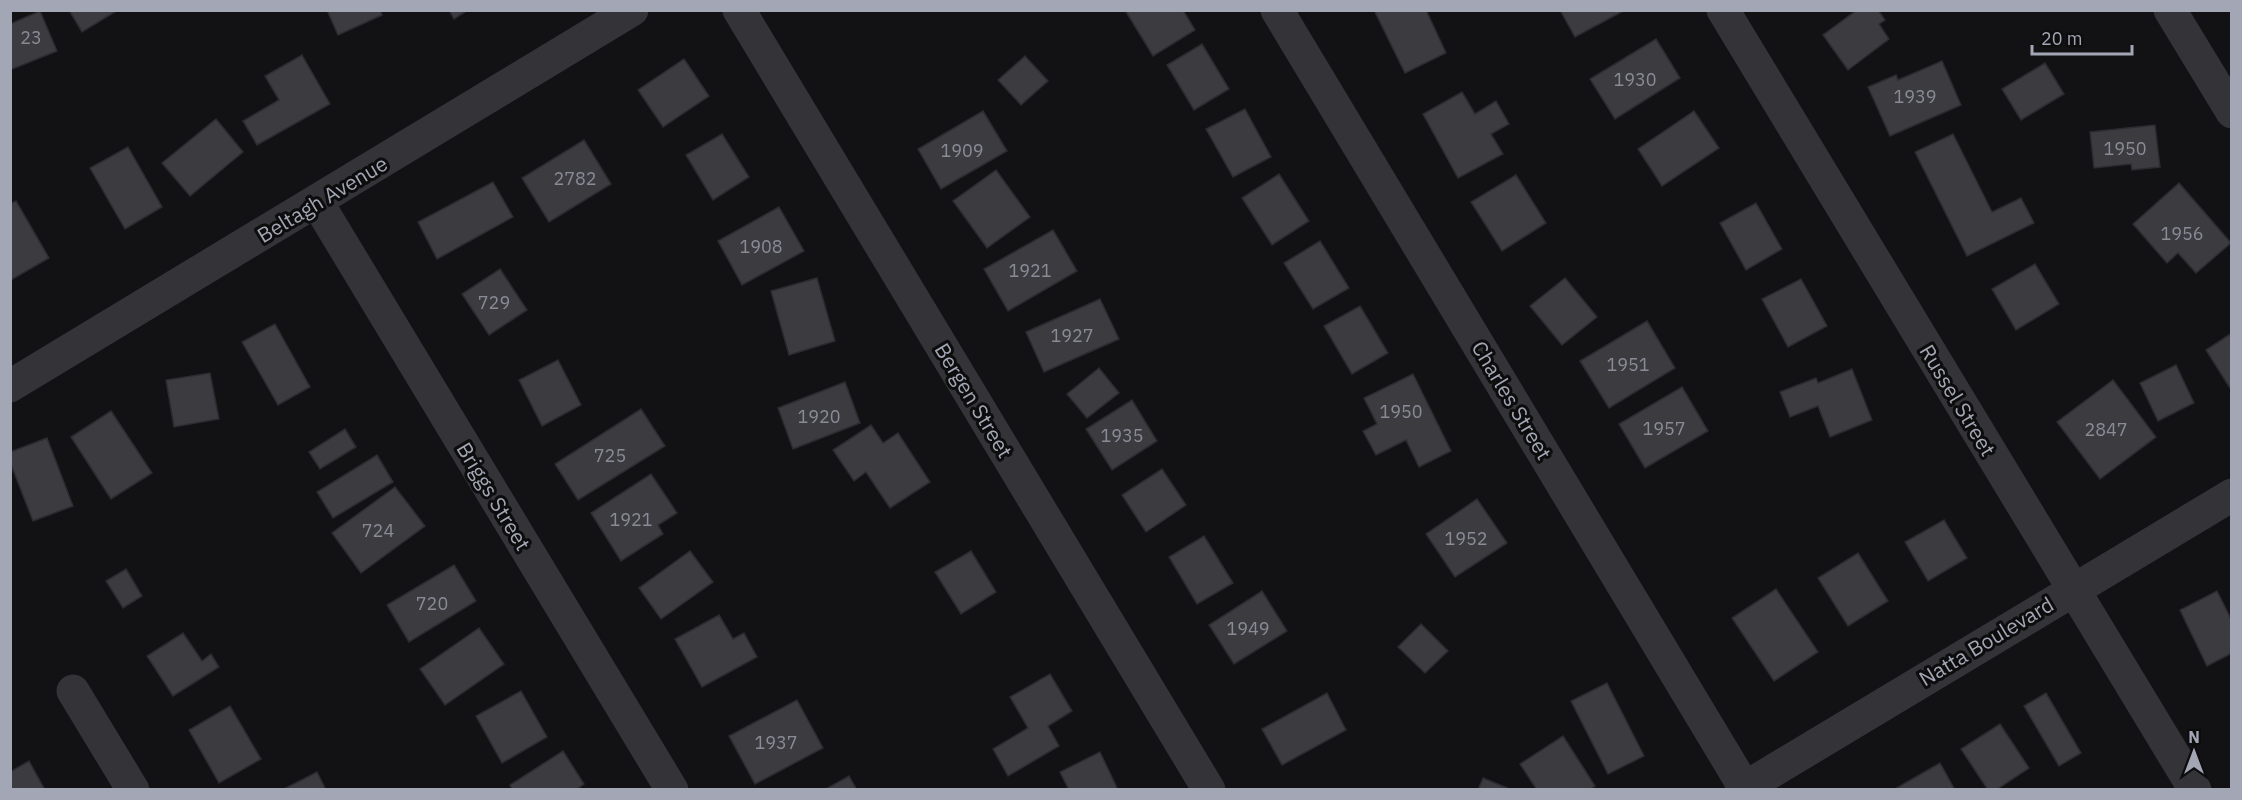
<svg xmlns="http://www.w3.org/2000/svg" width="2242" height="800" font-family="'IBM Plex Sans',sans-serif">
	<rect width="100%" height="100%" fill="#121113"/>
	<!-- building -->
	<g fill="#3c3b40" stroke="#2c2b2f" stroke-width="1.5">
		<path d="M69 10H118L82 32Z"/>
		<path d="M327 10H380L382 15 338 35Z"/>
		<path d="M449 10H468L454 19Z"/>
		<path d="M1125 10H1183L1195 30 1153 56Z"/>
		<path d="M1374 10H1426L1446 53 1405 73Z"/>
		<path d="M1560 10H1625L1575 37Z"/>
		<path d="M1857 10H1878L1885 20 1879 24 1889 39 1848 70 1823 35Z"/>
		<path d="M40 11 57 51 10 70V24Z"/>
		<path d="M1656 39 1680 78 1615 119 1590 79Z"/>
		<path d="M1202 44 1229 89 1194 110 1167 65Z"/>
		<path d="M302 55 330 104 257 145 243 121 279 100 265 76Z"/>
		<path d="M1025 56 1048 81 1021 105 998 80Z"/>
		<path d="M684 59 709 96 663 127 638 90Z"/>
		<path d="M1942 61 1961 105 1890 136 1868 87 1896 75 1898 80Z"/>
		<path d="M2045 63 2064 94 2021 120 2002 89Z"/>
		<path d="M1462 92 1475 114 1496 101 1509 124 1491 134 1503 154 1458 178 1423 114Z"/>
		<path d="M1245 109 1271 157 1233 177 1206 129Z"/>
		<path d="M983 111 1007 151 941 189 918 149Z"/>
		<path d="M1694 111 1719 148 1662 186 1638 149Z"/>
		<path d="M216 119 243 152 190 196 162 163Z"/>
		<path d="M2155 125 2160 167 2132 170 2131 164 2094 168 2090 132Z"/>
		<path d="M722 134 749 177 713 200 686 155Z"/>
		<path d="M1953 134 1992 212 2021 198 2034 223 1967 256 1915 152Z"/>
		<path d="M584 140 611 184 549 222 522 178Z"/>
		<path d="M128 147 162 207 125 229 90 168Z"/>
		<path d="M996 170 1030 217 987 248 953 201Z"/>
		<path d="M1279 174 1309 221 1272 245 1242 198Z"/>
		<path d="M1516 175 1546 223 1502 251 1471 202Z"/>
		<path d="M493 182 513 217 437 259 418 222Z"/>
		<path d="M2179 183 2231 243 2196 273 2178 253 2167 263 2133 224Z"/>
		<path d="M16 201 49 258 11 280 10 204Z"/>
		<path d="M1756 203 1782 249 1746 270 1720 223Z"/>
		<path d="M779 207 804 251 742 285 718 241Z"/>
		<path d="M1053 230 1077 271 1008 311 984 269Z"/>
		<path d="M1320 241 1349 288 1313 309 1284 263Z"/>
		<path d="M2035 264 2059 304 2016 330 1992 289Z"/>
		<path d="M500 269 527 310 489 335 462 294Z"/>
		<path d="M817 278 835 341 789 355 771 291Z"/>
		<path d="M1565 278 1597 317 1562 345 1530 306Z"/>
		<path d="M1801 279 1827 326 1788 347 1762 299Z"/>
		<path d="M1100 299 1119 339 1044 372 1026 332Z"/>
		<path d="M1360 306 1388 353 1352 374 1324 326Z"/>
		<path d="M1647 321 1675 368 1609 408 1580 361Z"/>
		<path d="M275 324 310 387 278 405 242 342Z"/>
		<path d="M2232 333V387L2230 388 2206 350Z"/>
		<path d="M558 360 581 405 542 426 519 380Z"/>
		<path d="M2176 365 2194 403 2158 421 2140 383Z"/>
		<path d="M1099 368 1119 393 1087 418 1067 394Z"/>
		<path d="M1852 369 1872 420 1830 437 1818 406 1790 417 1780 392 1816 378 1818 383Z"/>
		<path d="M210 373 219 419 174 427 166 380Z"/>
		<path d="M1413 374 1451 451 1419 467 1406 440 1376 455 1363 431 1377 424 1364 398Z"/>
		<path d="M2113 380 2156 437 2100 479 2057 422Z"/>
		<path d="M845 382 860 423 793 449 778 408Z"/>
		<path d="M1682 387 1708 431 1645 468 1619 424Z"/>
		<path d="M1132 400 1157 441 1112 470 1086 429Z"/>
		<path d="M641 409 665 446 578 500 555 464Z"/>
		<path d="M111 411 152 473 111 499 71 437Z"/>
		<path d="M871 425 883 443 898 433 930 482 890 508 866 472 854 481 833 450Z"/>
		<path d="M345 429 356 447 320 469 309 452Z"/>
		<path d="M47 438 73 506 33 521 10 462V452Z"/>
		<path d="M377 455 393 482 333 518 317 492Z"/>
		<path d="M1162 469 1186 505 1146 532 1122 495Z"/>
		<path d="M651 474 677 513 658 525 663 534 621 561 591 513Z"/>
		<path d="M395 487 425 526 361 573 332 533Z"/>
		<path d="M1477 499 1507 543 1455 577 1426 534Z"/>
		<path d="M1944 520 1967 558 1928 581 1905 542Z"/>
		<path d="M1204 536 1233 583 1197 604 1169 557Z"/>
		<path d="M690 551 713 582 661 619 639 588Z"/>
		<path d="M971 551 996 592 961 614 935 572Z"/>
		<path d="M1858 553 1888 601 1848 626 1818 578Z"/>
		<path d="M454 565 476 601 409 642 387 605Z"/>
		<path d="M126 569 142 596 123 608 106 581Z"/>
		<path d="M1776 589 1818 652 1774 681 1732 618Z"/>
		<path d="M1262 591 1287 631 1234 664 1209 625Z"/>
		<path d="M2217 591 2232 621V653L2207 666 2180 610Z"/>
		<path d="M719 615 733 639 744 633 757 657 702 687 675 639Z"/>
		<path d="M1421 624 1448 651 1425 673 1398 647Z"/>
		<path d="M479 628 504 664 445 705 420 669Z"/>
		<path d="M183 633 202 661 211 654 219 667 173 696 147 656Z"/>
		<path d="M1050 674 1072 711 1048 726 1059 746 1008 776 993 749 1028 728 1010 697Z"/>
		<path d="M1607 683 1644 756 1608 774 1571 701Z"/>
		<path d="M521 691 547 737 502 763 476 716Z"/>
		<path d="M1327 693 1346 730 1282 765 1262 729Z"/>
		<path d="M2046 693 2081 753 2059 766 2024 706Z"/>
		<path d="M797 700 823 748 755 784 729 736Z"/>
		<path d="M230 706 261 759 219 783 189 730Z"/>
		<path d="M2000 724 2029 768 1996 790H1988L1961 749Z"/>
		<path d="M1563 736 1595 786 1589 790H1537L1520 764Z"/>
		<path d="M563 751 584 784 576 790H512L510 785Z"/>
		<path d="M1100 752 1118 790H1069L1060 772Z"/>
		<path d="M29 761 45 790H10V772Z"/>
		<path d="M1940 763 1955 790H1893Z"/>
		<path d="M317 772 326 790H282Z"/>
		<path d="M849 776 857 790H824Z"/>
		<path d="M1483 778 1512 790H1478Z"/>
	</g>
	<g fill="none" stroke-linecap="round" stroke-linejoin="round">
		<!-- minor -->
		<g stroke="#333338" stroke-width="33">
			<path d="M739 10 1209 790"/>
			<path d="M1277 10 1746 790"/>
			<path d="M1723 10 2195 790"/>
			<path d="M2170 10 2232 112"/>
			<path d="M317 202 672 790"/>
			<path d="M10 386 632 10"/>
			<path d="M73 691 133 790"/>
			<path d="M1741 790 2232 495"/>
		</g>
	</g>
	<g text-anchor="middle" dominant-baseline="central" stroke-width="6" stroke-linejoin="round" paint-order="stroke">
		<!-- number labels -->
		<g font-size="18" fill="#898b97">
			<text x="31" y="37">23</text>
			<text x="1635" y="79">1930</text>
			<text x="1915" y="96">1939</text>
			<text x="2125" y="148">1950</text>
			<text x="962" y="150">1909</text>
			<text x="575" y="178">2782</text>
			<text x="2182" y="233">1956</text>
			<text x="761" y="246">1908</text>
			<text x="1030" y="270">1921</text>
			<text x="494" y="302">729</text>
			<text x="1072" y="335">1927</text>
			<text x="1628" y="364">1951</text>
			<text x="1401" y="411">1950</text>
			<text x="819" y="416">1920</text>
			<text x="1664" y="428">1957</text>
			<text x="2106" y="429">2847</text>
			<text x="1122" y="435">1935</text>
			<text x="610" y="455">725</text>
			<text x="631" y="519">1921</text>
			<text x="378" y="530">724</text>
			<text x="1466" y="538">1952</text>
			<text x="432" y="603">720</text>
			<text x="1248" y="628">1949</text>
			<text x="776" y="742">1937</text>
		</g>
		<!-- street labels -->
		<g font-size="21" fill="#a3a6b4" stroke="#0d0d0e">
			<text transform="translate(322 199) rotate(-31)">Beltagh Avenue</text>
			<text transform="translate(974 400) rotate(59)">Bergen Street</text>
			<text transform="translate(1512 400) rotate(59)">Charles Street</text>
			<text transform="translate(1958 400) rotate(59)">Russel Street</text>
			<text transform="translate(494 496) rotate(59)">Briggs Street</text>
			<text transform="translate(1986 641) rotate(-31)">Natta Boulevard</text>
		</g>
	</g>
	<!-- border -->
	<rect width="2242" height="800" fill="none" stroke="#a3a6b4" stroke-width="24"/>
	<!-- north arrow -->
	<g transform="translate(2194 752)" stroke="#0d0d0e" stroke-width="4.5" paint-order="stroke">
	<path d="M0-4.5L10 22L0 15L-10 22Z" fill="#a3a6b4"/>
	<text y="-9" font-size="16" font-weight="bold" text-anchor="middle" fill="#a3a6b4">N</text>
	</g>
	<!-- scale -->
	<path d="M2032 45v9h100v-9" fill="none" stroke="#a3a6b4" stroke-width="3"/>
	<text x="2041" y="45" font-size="18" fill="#a3a6b4" stroke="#0d0d0e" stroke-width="4.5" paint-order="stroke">20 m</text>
</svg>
